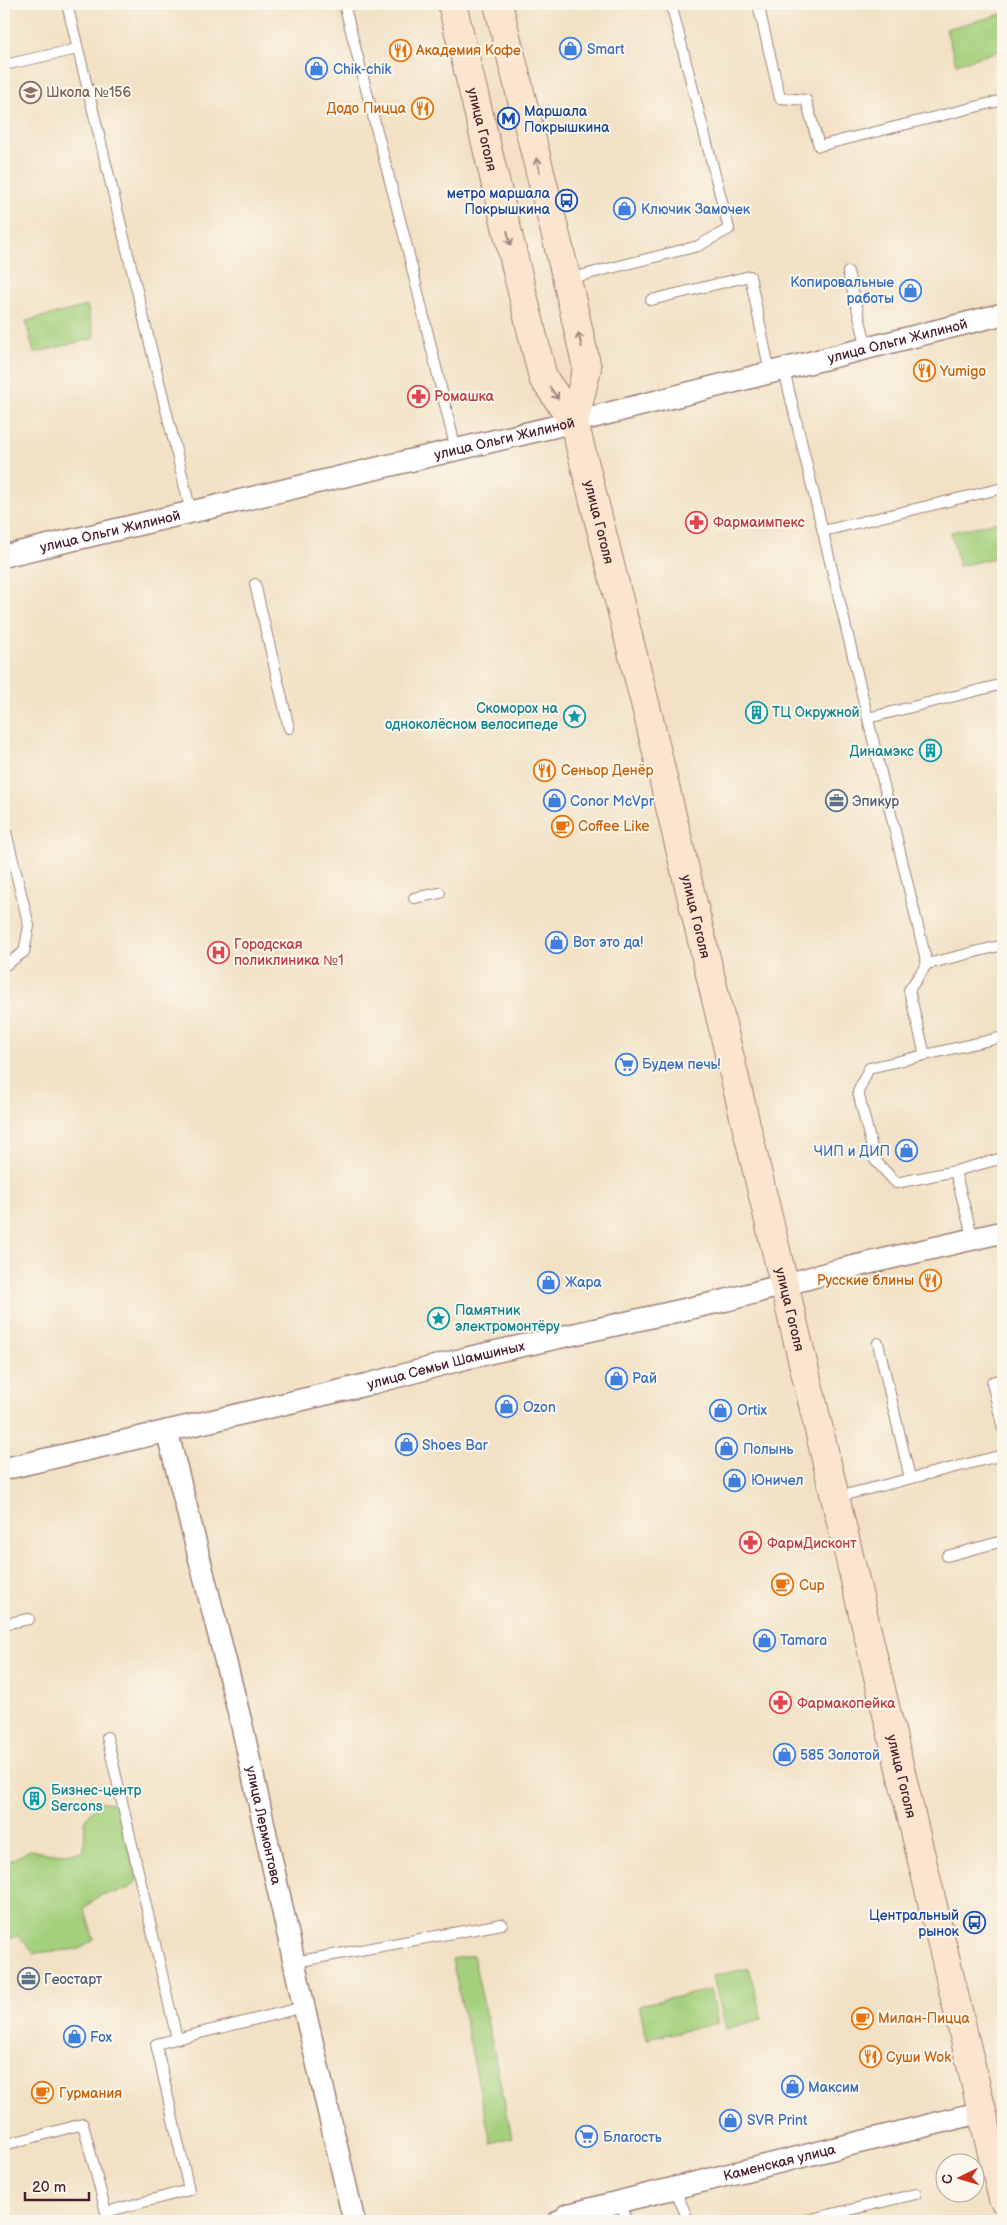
<svg xmlns="http://www.w3.org/2000/svg" width="1007" height="2225" font-family="'Balsamiq Sans',sans-serif">
	<rect width="100%" height="100%" fill="#fbf7ec"/>
	<filter id="ink" filterUnits="userSpaceOnUse"><feTurbulence type="fractalNoise" baseFrequency=".02" numOctaves="2"/><feDisplacementMap in="SourceGraphic" scale="10" xChannelSelector="R" yChannelSelector="G"/><feConvolveMatrix kernelMatrix="1 2 1 2 8 2 1 2 1" color-interpolation-filters="sRGB"/></filter>
	<filter id="wash" filterUnits="userSpaceOnUse"><feTurbulence type="fractalNoise" baseFrequency=".0096" numOctaves="4" result="noise"/><feDisplacementMap in="SourceGraphic" scale="20" xChannelSelector="R" yChannelSelector="G"/><feGaussianBlur stdDeviation="1.12" result="paint"/><feColorMatrix in="noise" values="0 0 0 0 0 0 0 0 0 0 0 0 0 0 0 0 0 1.4 0 .05"/><feComposite in="paint" operator="in"/></filter>
	<g filter="url(#wash)">
		<rect width="100%" height="100%" fill="#f2e1c4"/>
		<!-- green -->
		<g fill="#a4d07d" stroke="#777854">
			<path d="M1003 14V50L956 64 946 29Z"/>
			<path d="M87 306 95 338 34 353 26 321Z"/>
			<path d="M1003 521V556L959 566 951 532Z"/>
			<path d="M98 1801 120 1804 137 1880 127 1890 100 1895 84 1908 94 1940 80 1949 34 1953 18 1936 4 1940V1864L30 1850 52 1854 84 1852 85 1821Z"/>
			<path d="M473 1955 512 2137 491 2143 452 1959Z"/>
			<path d="M749 1968 762 2019 726 2029 713 1976Z"/>
			<path d="M710 1990 718 2023 647 2039 639 2005Z"/>
		</g>
	</g>
	<g filter="url(#ink)">
		<g fill="none" stroke-linecap="round" stroke-linejoin="round">
			<defs>
				<g id="lane">
					<path d="M67 4 191 512"/>
					<path d="M344 4 405 239 456 450"/>
					<path d="M758 4 780 98 806 100 819 146 1003 100"/>
					<path d="M4 65 77 49"/>
					<path d="M848 272 867 348"/>
					<path d="M568 279 698 246 729 229 671 4"/>
					<path d="M651 300 750 276 770 373"/>
					<path d="M784 370 927 964 909 990 925 1055"/>
					<path d="M823 531 1003 488"/>
					<path d="M255 584 289 728"/>
					<path d="M868 718 1003 684"/>
					<path d="M4 824 29 926 24 952 4 966"/>
					<path d="M414 898 440 893"/>
					<path d="M927 964 1003 945"/>
					<path d="M955 1171 1003 1158"/>
					<path d="M973 1239 955 1171 896 1183 875 1160 858 1092 869 1068 1003 1037"/>
					<path d="M878 1343 910 1478"/>
					<path d="M1003 1379 992 1382 1003 1429"/>
					<path d="M837 1497 1003 1455"/>
					<path d="M947 1556 1003 1541"/>
					<path d="M4 1624 29 1619"/>
					<path d="M107 1737 177 2039"/>
					<path d="M295 1962 502 1924"/>
					<path d="M4 2145 83 2124 106 2212 189 2190 156 2044 304 2007"/>
					<path d="M674 2188 689 2221"/>
					<path d="M622 2201 626 2221"/>
					<path d="M803 2221 916 2194"/>
				</g>
				<g id="street">
					<path id="s1" d="M4 556 574 422 1003 314"/>
					<path id="s2" d="M167 1431 242 1726 304 2007 354 2221"/>
					<path id="s3" d="M4 1469 365 1385 467 1358 727 1300 843 1269 1003 1232"/>
					<path id="s4" d="M559 2221 566 2220 567 2215 622 2201 982 2112"/>
				</g>
				<g id="secondary">
					<path id="s5" d="M452 4 543 378 574 422 647 711 1003 2199"/>
					<path d="M498 4 567 280 587 368 574 422"/>
				</g>
			</defs>
			<!-- lane casing -->
			<use href="#lane" stroke="#9e8078" stroke-width="12"/>
			<!-- street casing -->
			<use href="#street" stroke="#9e8078" stroke-width="24"/>
			<!-- secondary casing -->
			<use href="#secondary" stroke="#9e8078" stroke-width="30"/>
			<!-- lane -->
			<use href="#lane" stroke="#fff" stroke-width="10"/>
			<!-- street -->
			<use href="#street" stroke="#fff" stroke-width="21"/>
			<!-- secondary -->
			<use href="#secondary" stroke="#fbe5cf" stroke-width="28"/>
		</g>
		<!-- one-way arrows -->
		<defs><path id="oneway-shaft" d="M-6 0H5M1.5-3L5.5 0L1.5 3" fill="none" stroke-width="1.6" stroke-linecap="round" stroke-linejoin="round" transform="scale(1.25)"/></defs>
		<g stroke="#a2827d">
			<use href="#oneway-shaft" transform="translate(538 165) rotate(-104)"/>
			<use href="#oneway-shaft" transform="translate(509 238) rotate(76)"/>
			<use href="#oneway-shaft" transform="translate(580 340) rotate(-103)"/>
			<use href="#oneway-shaft" transform="translate(554 393) rotate(55)"/>
		</g>
	</g>
	<!-- icons -->
	<defs>
		<symbol id="shop-ring" viewBox="-11 -11 22 22"><circle r="9.5" fill="#fbf7ec" stroke="#3f7fe0" stroke-width="1.5"/><path d="M-5-2.5h2.3a2.7 3.5 0 0 1 5.4 0H5L5.5 6h-11ZM-1.5-2.5h3a1.5 2.3 0 0 0-3 0Z" fill="#3f7fe0"/></symbol>
		<symbol id="restaurant-ring" viewBox="-11 -11 22 22"><circle r="9.5" fill="#fbf7ec" stroke="#e8710a" stroke-width="1.5"/><path d="M-5-6h1v4h1v-4h1v4h1v-4h1v5L-1.5 .5V6h-2V.5L-5-1ZM5-6V6H3V1.5H1.5Q1.5-4 5-6Z" fill="#e8710a"/></symbol>
		<symbol id="school-ring" viewBox="-11 -11 22 22"><circle r="9.5" fill="#fbf7ec" stroke="#8d6e63" stroke-width="1.5"/><path d="M0-5L7-2L0 1L-7-2ZM-4 1L0 2.5L4 1V4Q0 6-4 4Z" fill="#8d6e63"/></symbol>
		<symbol id="metro-ring" viewBox="-11 -11 22 22"><circle r="9.5" fill="#fbf7ec" stroke="#1a4fb4" stroke-width="1.5"/><path d="M-5.5 5V-5H-3L0 0L3-5H5.5V5H3V-.5L0 4L-3-.5V5Z" fill="#1a4fb4"/></symbol>
		<symbol id="bus-ring" viewBox="-11 -11 22 22"><circle r="9.5" fill="#fbf7ec" stroke="#1a4fb4" stroke-width="1.5"/><path d="M-5-6H5V4H4V6H2V4H-2V6H-4V4H-5ZM-3.5-4V0h7V-4ZM-3.5 1.2v1.5H-2V1.2ZM2 1.2v1.5H3.5V1.2Z" fill="#1a4fb4"/></symbol>
		<symbol id="pharmacy-ring" viewBox="-11 -11 22 22"><circle r="9.5" fill="#fbf7ec" stroke="#e0444e" stroke-width="1.5"/><path d="M-2-6h4v4h4v4h-4v4h-4v-4h-4v-4h4Z" fill="#e0444e"/></symbol>
		<symbol id="building-ring" viewBox="-11 -11 22 22"><circle r="9.5" fill="#fbf7ec" stroke="#0f9aa8" stroke-width="1.5"/><path d="M-4-6H4V6H1V3H-1V6H-4ZM-2.5-4.3h1.7v1.8h-1.7ZM.8-4.3h1.7v1.8H.8ZM-2.5-1h1.7V.8h-1.7ZM.8-1h1.7V.8H.8Z" fill="#0f9aa8"/></symbol>
		<symbol id="sight-ring" viewBox="-11 -11 22 22"><circle r="9.5" fill="#fbf7ec" stroke="#0f9aa8" stroke-width="1.5"/><path d="M0-6L1.8-2.2L6-1.7L2.9 1.2L3.7 5.4L0 3.3L-3.7 5.4L-2.9 1.2L-6-1.7L-1.8-2.2Z" fill="#0f9aa8"/></symbol>
		<symbol id="office-ring" viewBox="-11 -11 22 22"><circle r="9.5" fill="#fbf7ec" stroke="#5c6f8a" stroke-width="1.5"/><path d="M-6-3h4V-5.5h4V-3h4V5H-6ZM-1-4.5V-3h2v-1.5ZM-6 0V1H6V0Z" fill="#5c6f8a"/></symbol>
		<symbol id="cafe-ring" viewBox="-11 -11 22 22"><circle r="9.5" fill="#fbf7ec" stroke="#e8710a" stroke-width="1.5"/><path d="M-5.5-4.5H6V0H3Q3 3.5 0 3.5H-2.5Q-5.5 3.5-5.5 0ZM3-3.2v2h1.7v-2ZM-6 4.5H4V6H-6Z" fill="#e8710a"/></symbol>
		<symbol id="hospital-ring" viewBox="-11 -11 22 22"><circle r="9.5" fill="#fbf7ec" stroke="#e0444e" stroke-width="1.5"/><path d="M-5-5h3v3.5h4V-5h3V5h-3V1.5h-4V5h-3Z" fill="#e0444e"/></symbol>
		<symbol id="supermarket-ring" viewBox="-11 -11 22 22"><circle r="9.5" fill="#fbf7ec" stroke="#3f7fe0" stroke-width="1.5"/><path d="M-6-5.5h2.5l.6 2H6L4.5 2H-2.5L-4.4-4H-6ZM-1.5 3.2a1.3 1.3 0 1 0 .1 0ZM3 3.2a1.3 1.3 0 1 0 .1 0Z" fill="#3f7fe0"/></symbol>
	</defs>
	<g fill-rule="evenodd">
		<use href="#shop-ring" x="558" y="36" width="25" height="25"/>
		<use href="#restaurant-ring" x="388" y="38" width="25" height="25"/>
		<use href="#shop-ring" x="304" y="56" width="25" height="25"/>
		<use href="#school-ring" x="18" y="80" width="25" height="25"/>
		<use href="#restaurant-ring" x="410" y="96" width="25" height="25"/>
		<use href="#metro-ring" x="496" y="106" width="25" height="25"/>
		<use href="#bus-ring" x="554" y="188" width="25" height="25"/>
		<use href="#shop-ring" x="612" y="196" width="25" height="25"/>
		<use href="#shop-ring" x="898" y="278" width="25" height="25"/>
		<use href="#restaurant-ring" x="912" y="358" width="25" height="25"/>
		<use href="#pharmacy-ring" x="406" y="384" width="25" height="25"/>
		<use href="#pharmacy-ring" x="684" y="510" width="25" height="25"/>
		<use href="#building-ring" x="744" y="700" width="25" height="25"/>
		<use href="#sight-ring" x="562" y="704" width="25" height="25"/>
		<use href="#building-ring" x="918" y="738" width="25" height="25"/>
		<use href="#restaurant-ring" x="532" y="758" width="25" height="25"/>
		<use href="#shop-ring" x="542" y="788" width="25" height="25"/>
		<use href="#office-ring" x="824" y="788" width="25" height="25"/>
		<use href="#cafe-ring" x="550" y="814" width="25" height="25"/>
		<use href="#shop-ring" x="544" y="930" width="25" height="25"/>
		<use href="#hospital-ring" x="206" y="940" width="25" height="25"/>
		<use href="#supermarket-ring" x="614" y="1052" width="25" height="25"/>
		<use href="#shop-ring" x="894" y="1138" width="25" height="25"/>
		<use href="#restaurant-ring" x="918" y="1268" width="25" height="25"/>
		<use href="#shop-ring" x="536" y="1270" width="25" height="25"/>
		<use href="#sight-ring" x="426" y="1306" width="25" height="25"/>
		<use href="#shop-ring" x="604" y="1366" width="25" height="25"/>
		<use href="#shop-ring" x="494" y="1394" width="25" height="25"/>
		<use href="#shop-ring" x="708" y="1398" width="25" height="25"/>
		<use href="#shop-ring" x="394" y="1432" width="25" height="25"/>
		<use href="#shop-ring" x="714" y="1436" width="25" height="25"/>
		<use href="#shop-ring" x="722" y="1468" width="25" height="25"/>
		<use href="#pharmacy-ring" x="738" y="1530" width="25" height="25"/>
		<use href="#cafe-ring" x="770" y="1572" width="25" height="25"/>
		<use href="#shop-ring" x="752" y="1628" width="25" height="25"/>
		<use href="#pharmacy-ring" x="768" y="1690" width="25" height="25"/>
		<use href="#shop-ring" x="772" y="1742" width="25" height="25"/>
		<use href="#building-ring" x="22" y="1786" width="25" height="25"/>
		<use href="#bus-ring" x="962" y="1910" width="25" height="25"/>
		<use href="#office-ring" x="16" y="1966" width="25" height="25"/>
		<use href="#cafe-ring" x="850" y="2006" width="25" height="25"/>
		<use href="#shop-ring" x="62" y="2024" width="25" height="25"/>
		<use href="#restaurant-ring" x="858" y="2044" width="25" height="25"/>
		<use href="#shop-ring" x="780" y="2074" width="25" height="25"/>
		<use href="#cafe-ring" x="30" y="2080" width="25" height="25"/>
		<use href="#shop-ring" x="718" y="2108" width="25" height="25"/>
		<use href="#supermarket-ring" x="574" y="2124" width="25" height="25"/>
	</g>
	<g text-anchor="middle" dominant-baseline="central" stroke-width="4" stroke-linejoin="round" paint-order="stroke">
		<!-- shop labels -->
		<g font-size="14" fill="#366cbe" stroke="#fbf7ec" text-anchor="start">
			<text x="587" y="49">Smart</text>
			<text x="333" y="69">Chik-chik</text>
			<text x="641" y="209">Ключик Замочек</text>
			<text x="894" y="282" text-anchor="end">Копировальные<tspan x="894" dy="16">работы</tspan></text>
			<text x="570" y="801">Conor McVpr</text>
			<text x="573" y="942">Вот это да!</text>
			<text x="642" y="1064">Будем печь!</text>
			<text x="890" y="1151" text-anchor="end">ЧИП и ДИП</text>
			<text x="565" y="1282">Жара</text>
			<text x="632" y="1378">Рай</text>
			<text x="523" y="1407">Ozon</text>
			<text x="737" y="1410">Ortix</text>
			<text x="422" y="1445">Shoes Bar</text>
			<text x="743" y="1449">Полынь</text>
			<text x="751" y="1480">Юничел</text>
			<text x="780" y="1640">Tamara</text>
			<text x="800" y="1755">585 Золотой</text>
			<text x="90" y="2037">Fox</text>
			<text x="808" y="2087">Максим</text>
			<text x="747" y="2120">SVR Print</text>
			<text x="603" y="2137">Благость</text>
		</g>
		<!-- food labels -->
		<g font-size="14" fill="#c56008" stroke="#fbf7ec" text-anchor="start">
			<text x="416" y="50">Академия Кофе</text>
			<text x="406" y="108" text-anchor="end">Додо Пицца</text>
			<text x="940" y="371">Yumigo</text>
			<text x="561" y="770">Сеньор Денёр</text>
			<text x="578" y="826">Coffee Like</text>
			<text x="914" y="1280" text-anchor="end">Русские блины</text>
			<text x="799" y="1585">Cup</text>
			<text x="878" y="2018">Милан-Пицца</text>
			<text x="886" y="2057">Суши Wok</text>
			<text x="59" y="2093">Гурмания</text>
		</g>
		<!-- education labels -->
		<g font-size="14" fill="#785e54" stroke="#fbf7ec" text-anchor="start">
			<text x="46" y="92">Школа №156</text>
		</g>
		<!-- transit labels -->
		<g font-size="14" fill="#164399" stroke="#fbf7ec" text-anchor="end">
			<text x="524" y="111" text-anchor="start">Маршала<tspan x="524" dy="16">Покрышкина</tspan></text>
			<text x="550" y="193">метро маршала<tspan x="550" dy="16">Покрышкина</tspan></text>
			<text x="959" y="1915">Центральный<tspan x="959" dy="16">рынок</tspan></text>
		</g>
		<!-- street labels -->
		<g font-size="14" fill="#4a1f2b" stroke="#fbf7ec">
			<text stroke="none"><textPath href="#s5" startOffset="129">улица Гоголя</textPath></text>
			<text stroke="none"><textPath href="#s1" startOffset="919">улица Ольги Жилиной</textPath></text>
			<text stroke="none"><textPath href="#s1" startOffset="514">улица Ольги Жилиной</textPath></text>
			<text stroke="none"><textPath href="#s5" startOffset="542">улица Гоголя</textPath></text>
			<text stroke="none"><textPath href="#s1" startOffset="109">улица Ольги Жилиной</textPath></text>
			<text stroke="none"><textPath href="#s5" startOffset="948">улица Гоголя</textPath></text>
			<text stroke="none"><textPath href="#s5" startOffset="1352">улица Гоголя</textPath></text>
			<text stroke="none"><textPath href="#s3" startOffset="454">улица Семьи Шамшиных</textPath></text>
			<text stroke="none"><textPath href="#s5" startOffset="1832">улица Гоголя</textPath></text>
			<text stroke="none"><textPath href="#s2" startOffset="406">улица Лермонтова</textPath></text>
			<text stroke="none"><textPath href="#s4" startOffset="231">Каменская улица</textPath></text>
		</g>
		<!-- health labels -->
		<g font-size="14" fill="#be3a42" stroke="#fbf7ec" text-anchor="start">
			<text x="434" y="396">Ромашка</text>
			<text x="713" y="522">Фармаимпекс</text>
			<text x="234" y="944">Городская<tspan x="234" dy="16">поликлиника №1</tspan></text>
			<text x="767" y="1543">ФармДисконт</text>
			<text x="797" y="1703">Фармакопейка</text>
		</g>
		<!-- culture labels -->
		<g font-size="14" fill="#0d838f" stroke="#fbf7ec" text-anchor="start">
			<text x="558" y="708" text-anchor="end">Скоморох на<tspan x="558" dy="16">одноколёсном велосипеде</tspan></text>
			<text x="772" y="712">ТЦ Окружной</text>
			<text x="914" y="751" text-anchor="end">Динамэкс</text>
			<text x="455" y="1310">Памятник<tspan x="455" dy="16">электромонтёру</tspan></text>
			<text x="51" y="1790">Бизнес-центр<tspan x="51" dy="16">Sercons</tspan></text>
		</g>
		<!-- service labels -->
		<g font-size="14" fill="#4e5e75" stroke="#fbf7ec" text-anchor="start">
			<text x="852" y="801">Эпикур</text>
			<text x="44" y="1979">Геостарт</text>
		</g>
	</g>
	<!-- margin -->
	<rect width="1007" height="2225" fill="none" stroke="#fbf7ec" stroke-width="20"/>
	<!-- north arrow -->
	<g transform="translate(960 2178) rotate(265)"><circle r="24" fill="#fbf7ec" stroke="#b4a19f"/>
	<path d="M0-4L9 19L0 12L-9 19Z" fill="#c8321e"/>
	<text y="-8" font-size="14" font-weight="bold" text-anchor="middle" fill="#4a1f2b">С</text>
	</g>
	<!-- scale -->
	<path d="M25 2192v8h64v-8" fill="none" stroke="#4a1f2b" stroke-width="2.5"/>
	<text x="32" y="2192" font-size="15" fill="#4a1f2b" stroke="#fbf7ec" stroke-width="4" paint-order="stroke">20 m</text>
</svg>
